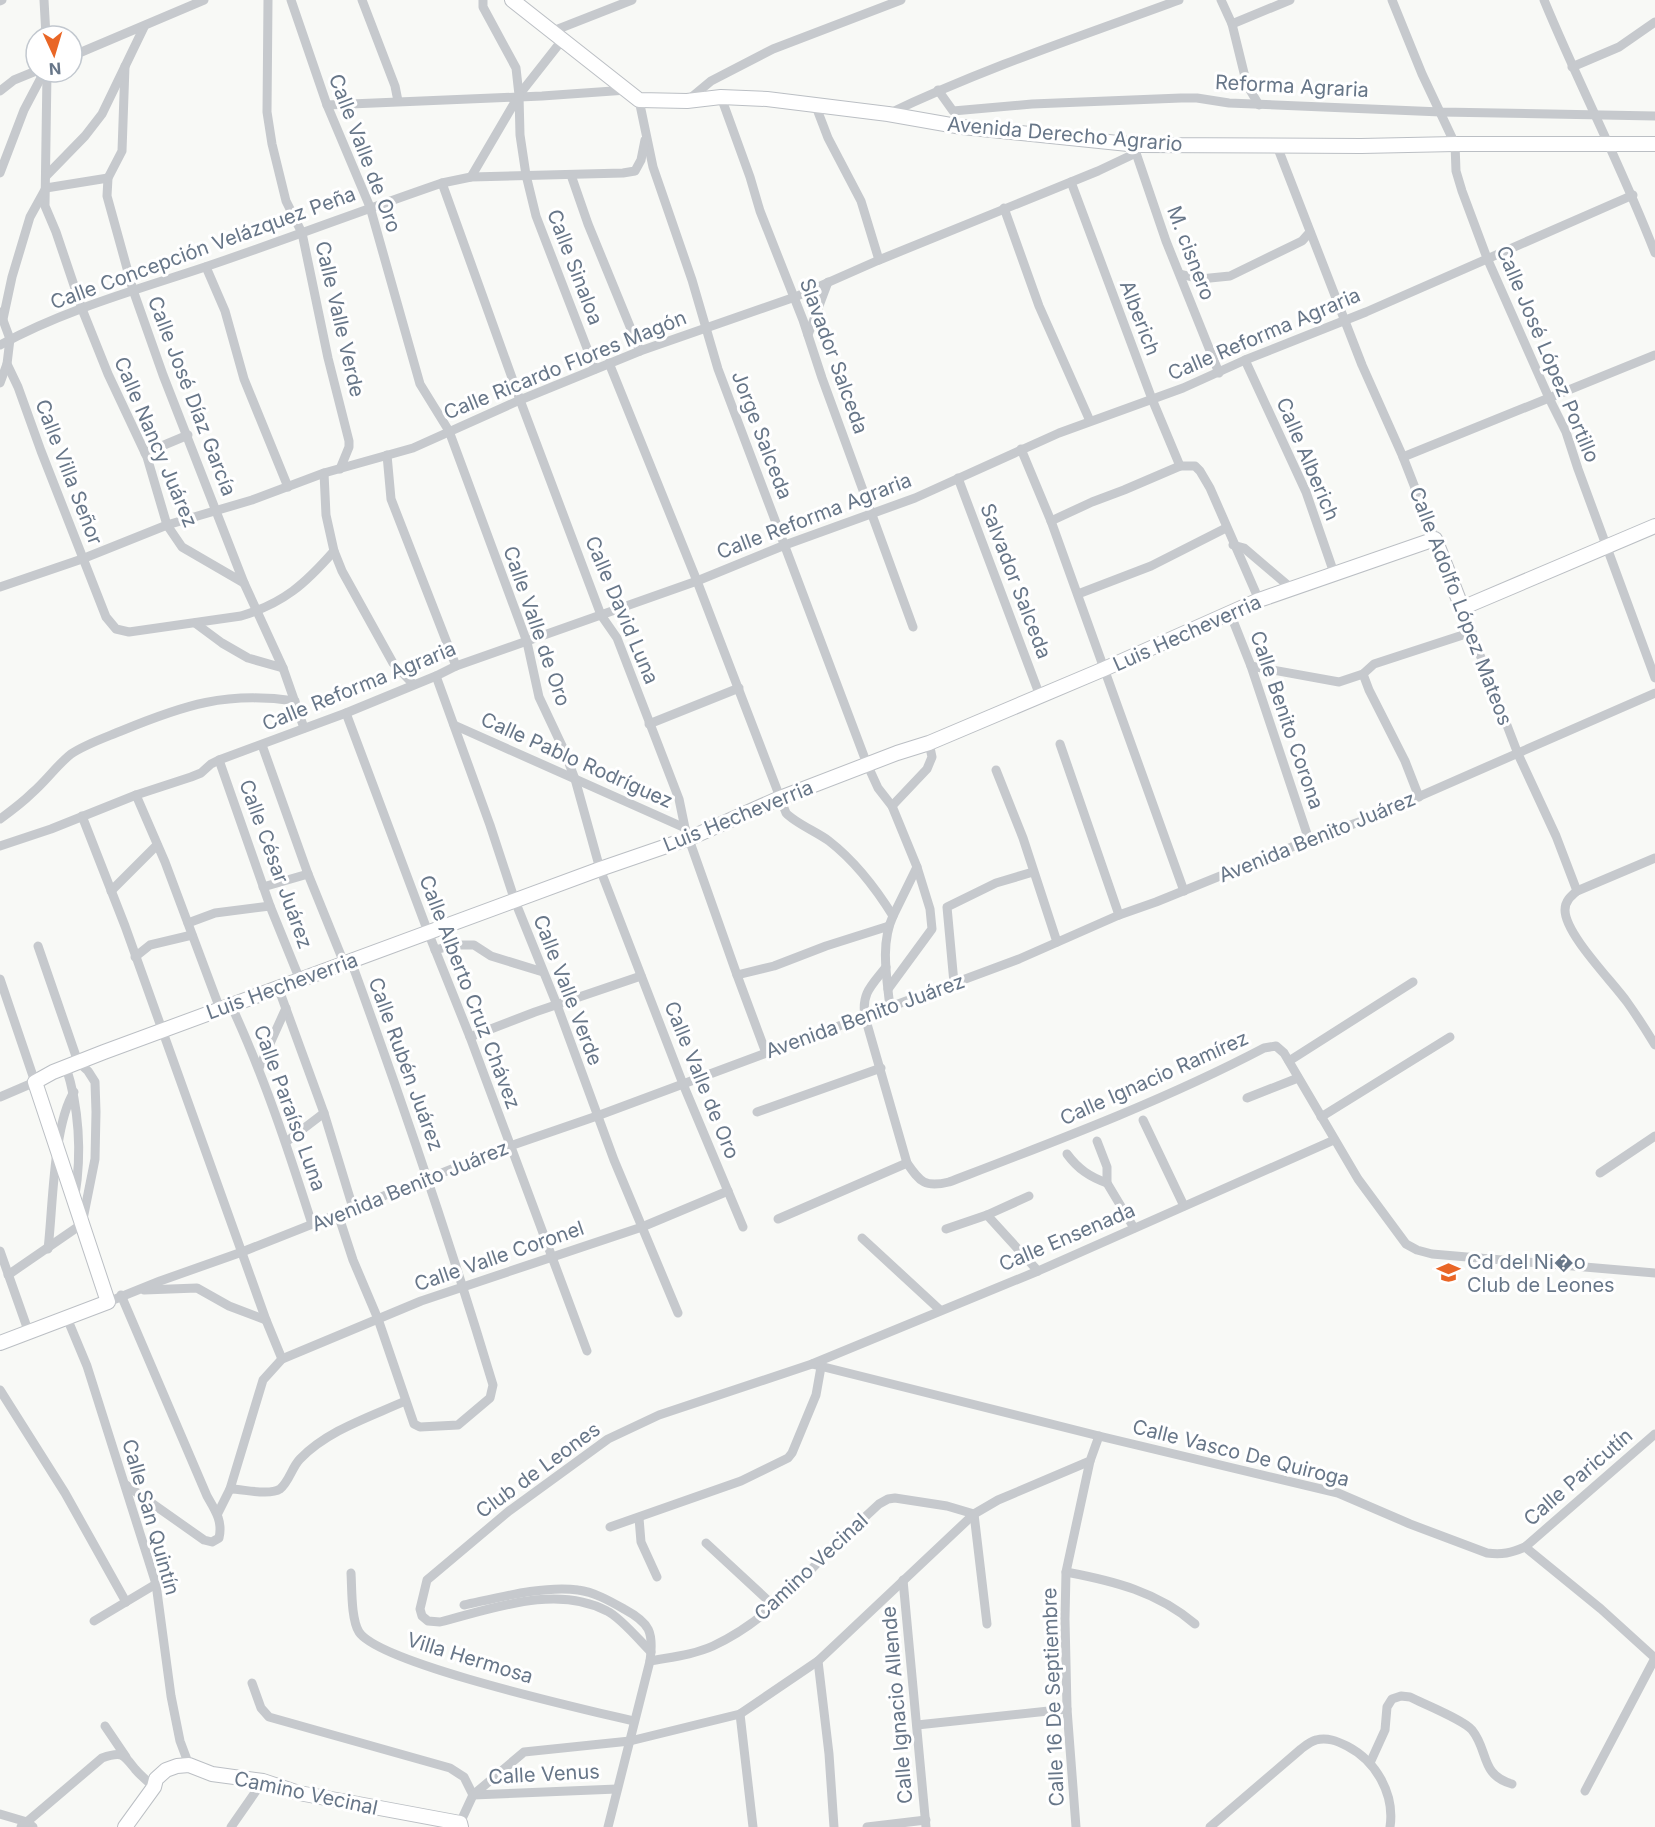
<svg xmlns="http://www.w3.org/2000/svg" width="1655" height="1827" font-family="Inter,sans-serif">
	<rect width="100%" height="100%" fill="#f8f9f6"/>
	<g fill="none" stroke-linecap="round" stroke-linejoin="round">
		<defs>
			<g id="secondary">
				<path d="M512 0 639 100 687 101 721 97 767 99 888 114 962 127 1138 145 1361 146 1455 144H1655"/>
				<path d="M0 1343 108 1302 35 1082 53 1072 104 1052 600 869 690 838 780 798 897 753 929 743 1104 669 1259 600 1435 539 1462 608 1655 526"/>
				<path d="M125 1827 154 1787 156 1779 166 1770 177 1766 189 1765 212 1774 263 1781 299 1793 460 1823 461 1827"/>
			</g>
		</defs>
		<!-- secondary casing -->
		<use href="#secondary" stroke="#bbbfc4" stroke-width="16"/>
		<!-- street -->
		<g stroke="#c6c9cd" stroke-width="9">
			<path d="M44 0 46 36"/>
			<path d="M268 0 267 112 272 144 286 201 302 233 328 358 349 441V447L340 469"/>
			<path d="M291 0 327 105 370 207 420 384 449 431 527 642 539 697 563 748 575 779 600 869 683 1084 743 1227"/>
			<path d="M362 0 395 86 398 101"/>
			<path d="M483 0V7L516 68 519 95"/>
			<path d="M1221 0 1232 24 1247 85 1259 105"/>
			<path d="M1392 0 1422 74 1455 144 1456 171 1462 191 1487 258 1549 398 1566 432 1578 469 1655 678"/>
			<path d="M1544 0C1579 85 1622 167 1655 253"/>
			<path d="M0 1 2 0"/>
			<path d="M1232 24 1290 0"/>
			<path d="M553 31 632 0"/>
			<path d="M72 56 204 0"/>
			<path d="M125 66 122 151 108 178 107 196 133 290 163 375 244 583 283 668 304 728"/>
			<path d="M1572 67 1619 47 1655 22"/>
			<path d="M47 72 45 206 56 232 82 309 108 374 147 457 167 525 182 547 244 583"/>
			<path d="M938 90 953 111 1032 104 1181 98H1197L1229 103 1441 112 1655 116"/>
			<path d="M0 91 14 80 36 71"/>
			<path d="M519 95 563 39"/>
			<path d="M721 97 750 177 760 211 803 320 822 378 913 627"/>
			<path d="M639 100 653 167 692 280 718 369 867 764 878 788 892 806 917 867 930 909 932 929 888 989"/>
			<path d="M687 101 711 81 773 49 901 0"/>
			<path d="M815 104 828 138 861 201 879 260"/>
			<path d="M327 105 542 96 627 90"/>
			<path d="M888 114C982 69 1081 36 1179 0"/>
			<path d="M1277 146 1362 365 1403 457 1435 539"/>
			<path d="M1137 147 1136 153 1166 241 1219 373"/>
			<path d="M0 173 24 110 44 72"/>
			<path d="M47 175 85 136 102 114 144 27"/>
			<path d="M571 175 588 224 640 351"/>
			<path d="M471 177 519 95 520 135 526 175 536 216 595 369"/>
			<path d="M1071 182 1152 399 1180 466"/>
			<path d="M442 183 520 400 601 615 617 638 679 799 685 828 737 975 766 1053"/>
			<path d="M1004 208 1039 306 1090 421"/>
			<path d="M206 267 225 311 244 379 288 487"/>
			<path d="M1180 274 1200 279 1230 276 1302 241 1310 232"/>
			<path d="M0 312 10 339 7 364 18 387 41 451 106 617 116 629 129 632 241 616C284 603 305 584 334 551"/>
			<path d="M3 319 12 277 30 217 46 188 108 178"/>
			<path d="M808 335 828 282"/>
			<path d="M0 345C64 310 136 290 205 267 285 240 363 210 442 183L471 177 623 173 635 171 641 160 645 140"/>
			<path d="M1245 360 1306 492 1334 573"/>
			<path d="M609 363 697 581 786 813C795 823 817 832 829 841 856 862 875 887 893 916 880 944 887 978 890 1008"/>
			<path d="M0 383 7 364"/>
			<path d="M1021 449 1051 521 1184 891"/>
			<path d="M145 453 188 435"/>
			<path d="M387 455 391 499 456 666"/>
			<path d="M1403 457 1655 355"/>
			<path d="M324 473 326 515 334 551 342 571 393 663 413 684"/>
			<path d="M958 478 1040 696"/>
			<path d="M1051 521 1092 502 1124 490 1180 466H1195L1200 471 1210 488 1259 600"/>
			<path d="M1233 545 1244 548 1291 588"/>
			<path d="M0 587 82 559 167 525 252 500 324 473 413 448 520 400 640 351 795 297 879 260 1098 171 1136 153"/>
			<path d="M1078 594 1151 566 1226 528"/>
			<path d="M1462 608 1518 754 1556 836 1577 891"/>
			<path d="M1230 613 1251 666 1309 840"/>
			<path d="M195 623 222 643 248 658 283 668"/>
			<path d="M1251 666 1339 682 1363 674 1374 664 1472 632"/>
			<path d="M1363 674 1369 690 1405 761 1419 797"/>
			<path d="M436 676 490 825 515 901 557 1005 614 1160 678 1313"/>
			<path d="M346 713 428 932 470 1037 587 1351"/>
			<path d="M649 724 739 688"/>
			<path d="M454 725 685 828"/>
			<path d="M1060 744 1119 915"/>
			<path d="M262 745 308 874 344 963"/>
			<path d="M219 760 270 906 300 980"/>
			<path d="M996 770 1023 838 1057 942"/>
			<path d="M136 795 165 862 220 1009"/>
			<path d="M892 806 927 769 932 757 929 743"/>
			<path d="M82 816 125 926 266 1320 282 1359"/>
			<path d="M0 819C11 811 22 803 32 793 46 781 57 765 71 754 86 744 104 738 121 731 184 705 226 691 295 701"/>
			<path d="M0 846 51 829 136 795 191 777 201 773 211 764 219 760 346 713 436 676 456 666 697 581 785 545 915 498 1059 433 1183 388 1245 360 1366 312 1633 195"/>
			<path d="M1655 858 1577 891C1571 896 1565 901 1565 910 1565 934 1612 981 1627 1002 1637 1016 1646 1030 1655 1045"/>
			<path d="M263 887 308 874"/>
			<path d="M111 891 157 845"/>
			<path d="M893 916 917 867"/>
			<path d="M188 923 215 913 270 906"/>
			<path d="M435 950 454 945H474L491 956 543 972"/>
			<path d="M135 957 150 945 192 935"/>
			<path d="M886 967C872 985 861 993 865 1017L907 1163C920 1182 925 1188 949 1182 1056 1141 1163 1101 1264 1048L1276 1046 1284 1053 1358 1179 1406 1244 1417 1250 1432 1254 1655 1273"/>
			<path d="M737 975 774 966 826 946 889 926"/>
			<path d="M0 979 35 1082 0 1097"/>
			<path d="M954 983 947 907 996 883 1033 872"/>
			<path d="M278 987 324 1113 353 1208"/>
			<path d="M231 1005C264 1076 288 1149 312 1224"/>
			<path d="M470 1037 535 1012 641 976"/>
			<path d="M1289 1061 1413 982"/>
			<path d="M66 1067C79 1107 82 1153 75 1195"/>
			<path d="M259 1068 286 1008"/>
			<path d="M1247 1098 1298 1078"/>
			<path d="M757 1112 881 1068"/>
			<path d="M1321 1117 1450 1037"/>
			<path d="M1143 1120 1184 1206"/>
			<path d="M1097 1141 1107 1167V1183L1134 1228"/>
			<path d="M286 1142 324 1113"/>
			<path d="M1067 1154C1078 1169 1090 1177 1107 1183"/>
			<path d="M1600 1173 1655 1136"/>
			<path d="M338 1214 353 1260 378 1319 414 1424 420 1427 458 1425 490 1398 493 1385C450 1242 402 1101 351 961"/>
			<path d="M987 1215 1038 1271"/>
			<path d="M778 1219 907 1163"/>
			<path d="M946 1229 987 1215 1029 1196"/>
			<path d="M862 1238 940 1310"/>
			<path d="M48 1249C53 1208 53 1125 74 1092"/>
			<path d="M0 1251 29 1333"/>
			<path d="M8 1275 82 1224 95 1159 96 1112 95 1082 88 1071 78 1062 38 946"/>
			<path d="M144 1290 197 1288 229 1306 266 1320"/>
			<path d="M121 1295 207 1496C215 1510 223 1521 219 1538L212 1542 204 1540 126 1485"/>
			<path d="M108 1302 160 1281 242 1252 510 1146 597 1116 1019 959 1119 915 1156 902 1309 840 1370 818 1655 693"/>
			<path d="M67 1318 87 1366 156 1584 171 1696 180 1741 189 1765"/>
			<path d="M812 1364 1099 1436 1338 1493 1410 1524 1487 1553C1502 1555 1511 1553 1525 1547L1655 1434"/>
			<path d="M0 1390 65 1493 126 1602"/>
			<path d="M230 1489C243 1489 269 1496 280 1489 289 1482 292 1467 300 1459 328 1430 370 1417 405 1401"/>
			<path d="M218 1513 230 1489 263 1380 282 1359 421 1301 642 1227 728 1191"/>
			<path d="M639 1518 641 1542 657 1577"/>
			<path d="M610 1527 741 1481 788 1458 792 1453 816 1395 821 1367"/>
			<path d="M706 1543 774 1606"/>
			<path d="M1525 1547 1601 1609 1655 1658 1585 1791"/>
			<path d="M1066 1572C1114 1581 1158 1592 1195 1624"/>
			<path d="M351 1573C352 1589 351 1619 359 1632 380 1664 588 1710 633 1721"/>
			<path d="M903 1580 926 1827"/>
			<path d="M464 1605C497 1598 545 1585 578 1590 594 1592 610 1601 624 1609 650 1623 654 1632 650 1661L608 1827"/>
			<path d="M94 1621 156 1584"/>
			<path d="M651 1652C640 1641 620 1617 607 1611 556 1584 492 1609 440 1622L428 1621 422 1616 420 1609 427 1580 509 1511 608 1439 659 1415 812 1364 1038 1271 1334 1140"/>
			<path d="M650 1661C671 1657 693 1655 713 1646 761 1624 793 1588 829 1551 845 1535 863 1519 879 1504L888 1499 895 1498 947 1506 974 1514 987 1624"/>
			<path d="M818 1661 829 1754 834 1827"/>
			<path d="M252 1683 261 1708 269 1717 450 1768 464 1777 473 1795 617 1789"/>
			<path d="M740 1714 753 1827"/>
			<path d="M917 1725 1067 1709"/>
			<path d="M105 1726 126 1757"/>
			<path d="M1370 1763 1385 1730 1387 1707 1392 1699 1401 1696 1410 1697C1424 1704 1464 1720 1472 1730 1489 1751 1480 1775 1512 1784"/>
			<path d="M0 1814 27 1822 33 1827"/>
			<path d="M460 1823 473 1795 524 1752 630 1741 740 1714 818 1661 974 1514 998 1500 1090 1461 1099 1436"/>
			<path d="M21 1827 102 1758C122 1751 123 1754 135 1769 141 1776 147 1781 154 1787"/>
			<path d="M231 1827 263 1781"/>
			<path d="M867 1827 926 1820"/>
			<path d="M1076 1827 1067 1709 1065 1619 1066 1572 1090 1461"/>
			<path d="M1210 1827 1301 1749C1305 1746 1311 1741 1316 1740 1327 1737 1337 1741 1347 1746 1376 1761 1395 1794 1390 1827"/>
		</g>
		<!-- secondary -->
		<use href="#secondary" stroke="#fff" stroke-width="14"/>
	</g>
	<!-- icons -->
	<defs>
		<symbol id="school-bare" viewBox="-9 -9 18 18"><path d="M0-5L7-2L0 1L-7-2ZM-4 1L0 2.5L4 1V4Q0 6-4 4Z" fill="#e96626" stroke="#fff" stroke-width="2.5" paint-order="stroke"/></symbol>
	</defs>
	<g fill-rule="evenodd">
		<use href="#school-bare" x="1432" y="1256" width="33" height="33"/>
	</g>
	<g text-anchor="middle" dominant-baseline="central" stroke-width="6" stroke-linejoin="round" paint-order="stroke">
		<!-- street labels -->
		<g font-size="20" fill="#677688" stroke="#fff">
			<text transform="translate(1292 86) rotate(3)">Reforma Agraria</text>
			<text transform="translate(1065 134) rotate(5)">Avenida Derecho Agrario</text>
			<text transform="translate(365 153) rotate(69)">Calle Valle de Oro</text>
			<text transform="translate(203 248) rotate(-20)">Calle Concepción Velázquez Peña</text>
			<text transform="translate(1191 253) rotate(69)">M. cisnero</text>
			<text transform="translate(575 267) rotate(69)">Calle Sinaloa</text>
			<text transform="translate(1140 318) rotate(69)">Alberich</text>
			<text transform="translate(340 319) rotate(77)">Calle Valle Verde</text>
			<text transform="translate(1264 334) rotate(-23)">Calle Reforma Agraria</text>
			<text transform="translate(1548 354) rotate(67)">Calle José López Portillo</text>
			<text transform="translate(834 356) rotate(70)">Slavador Salceda</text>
			<text transform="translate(565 365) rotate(-22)">Calle Ricardo Flores Magón</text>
			<text transform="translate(192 396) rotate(69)">Calle José Díaz García</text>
			<text transform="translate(762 435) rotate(69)">Jorge Salceda</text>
			<text transform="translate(156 442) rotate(67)">Calle Nancy Juárez</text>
			<text transform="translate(1308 459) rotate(67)">Calle Alberich</text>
			<text transform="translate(69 472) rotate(69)">Calle Villa Señor</text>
			<text transform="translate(814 516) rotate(-21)">Calle Reforma Agraria</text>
			<text transform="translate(1016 581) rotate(69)">Salvador Salceda</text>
			<text transform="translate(1461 606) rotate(69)">Calle Adolfo López Mateos</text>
			<text transform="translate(622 610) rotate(67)">Calle David Luna</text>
			<text transform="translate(537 626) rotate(71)">Calle Valle de Oro</text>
			<text transform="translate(1187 633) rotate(-24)">Luis Hecheverria</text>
			<text transform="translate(359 686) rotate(-22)">Calle Reforma Agraria</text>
			<text transform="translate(1287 720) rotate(71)">Calle Benito Corona</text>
			<text transform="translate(577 760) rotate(24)">Calle Pablo Rodríguez</text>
			<text transform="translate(738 816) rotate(-22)">Luis Hecheverria</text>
			<text transform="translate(1317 837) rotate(-22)">Avenida Benito Juárez</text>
			<text transform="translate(276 864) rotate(70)">Calle César Juárez</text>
			<text transform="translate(282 986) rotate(-20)">Luis Hecheverria</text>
			<text transform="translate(568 990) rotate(69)">Calle Valle Verde</text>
			<text transform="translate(470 992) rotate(69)">Calle Alberto Cruz Chávez</text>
			<text transform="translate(865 1016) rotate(-20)">Avenida Benito Juárez</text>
			<text transform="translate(406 1064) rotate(70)">Calle Rubén Juárez</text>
			<text transform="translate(1154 1078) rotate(-24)">Calle Ignacio Ramírez</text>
			<text transform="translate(702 1080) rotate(68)">Calle Valle de Oro</text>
			<text transform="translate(290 1108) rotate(70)">Calle Paraíso Luna</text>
			<text transform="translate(410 1186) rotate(-22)">Avenida Benito Juárez</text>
			<text transform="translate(1067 1237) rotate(-23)">Calle Ensenada</text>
			<text transform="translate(499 1256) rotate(-19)">Calle Valle Coronel</text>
			<text transform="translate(1241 1453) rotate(14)">Calle Vasco De Quiroga</text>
			<text transform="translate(538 1470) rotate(-36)">Club de Leones</text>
			<text transform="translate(1578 1477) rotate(-41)">Calle Paricutín</text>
			<text transform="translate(151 1517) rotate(74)">Calle San Quintín</text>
			<text transform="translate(811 1567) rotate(-43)">Camino Vecinal</text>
			<text transform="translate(470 1658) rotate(17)">Villa Hermosa</text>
			<text transform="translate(1053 1697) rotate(-92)">Calle 16 De Septiembre</text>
			<text transform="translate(897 1705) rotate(-95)">Calle Ignacio Allende</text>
			<text transform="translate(544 1774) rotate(-3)">Calle Venus</text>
			<text transform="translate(306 1793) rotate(12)">Camino Vecinal</text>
		</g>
		<!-- poi labels -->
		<g font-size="20" fill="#677688" stroke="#fff" text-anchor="start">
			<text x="1467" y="1262">Cd del Ni�o<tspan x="1467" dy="23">Club de Leones</tspan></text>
		</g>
	</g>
	<!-- north arrow -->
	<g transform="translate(54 54) rotate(176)"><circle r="28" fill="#ffffff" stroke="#c2c8cf" stroke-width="1.5"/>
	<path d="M0-4.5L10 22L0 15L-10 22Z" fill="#e96626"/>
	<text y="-9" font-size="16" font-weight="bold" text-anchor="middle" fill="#677688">N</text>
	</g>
</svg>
